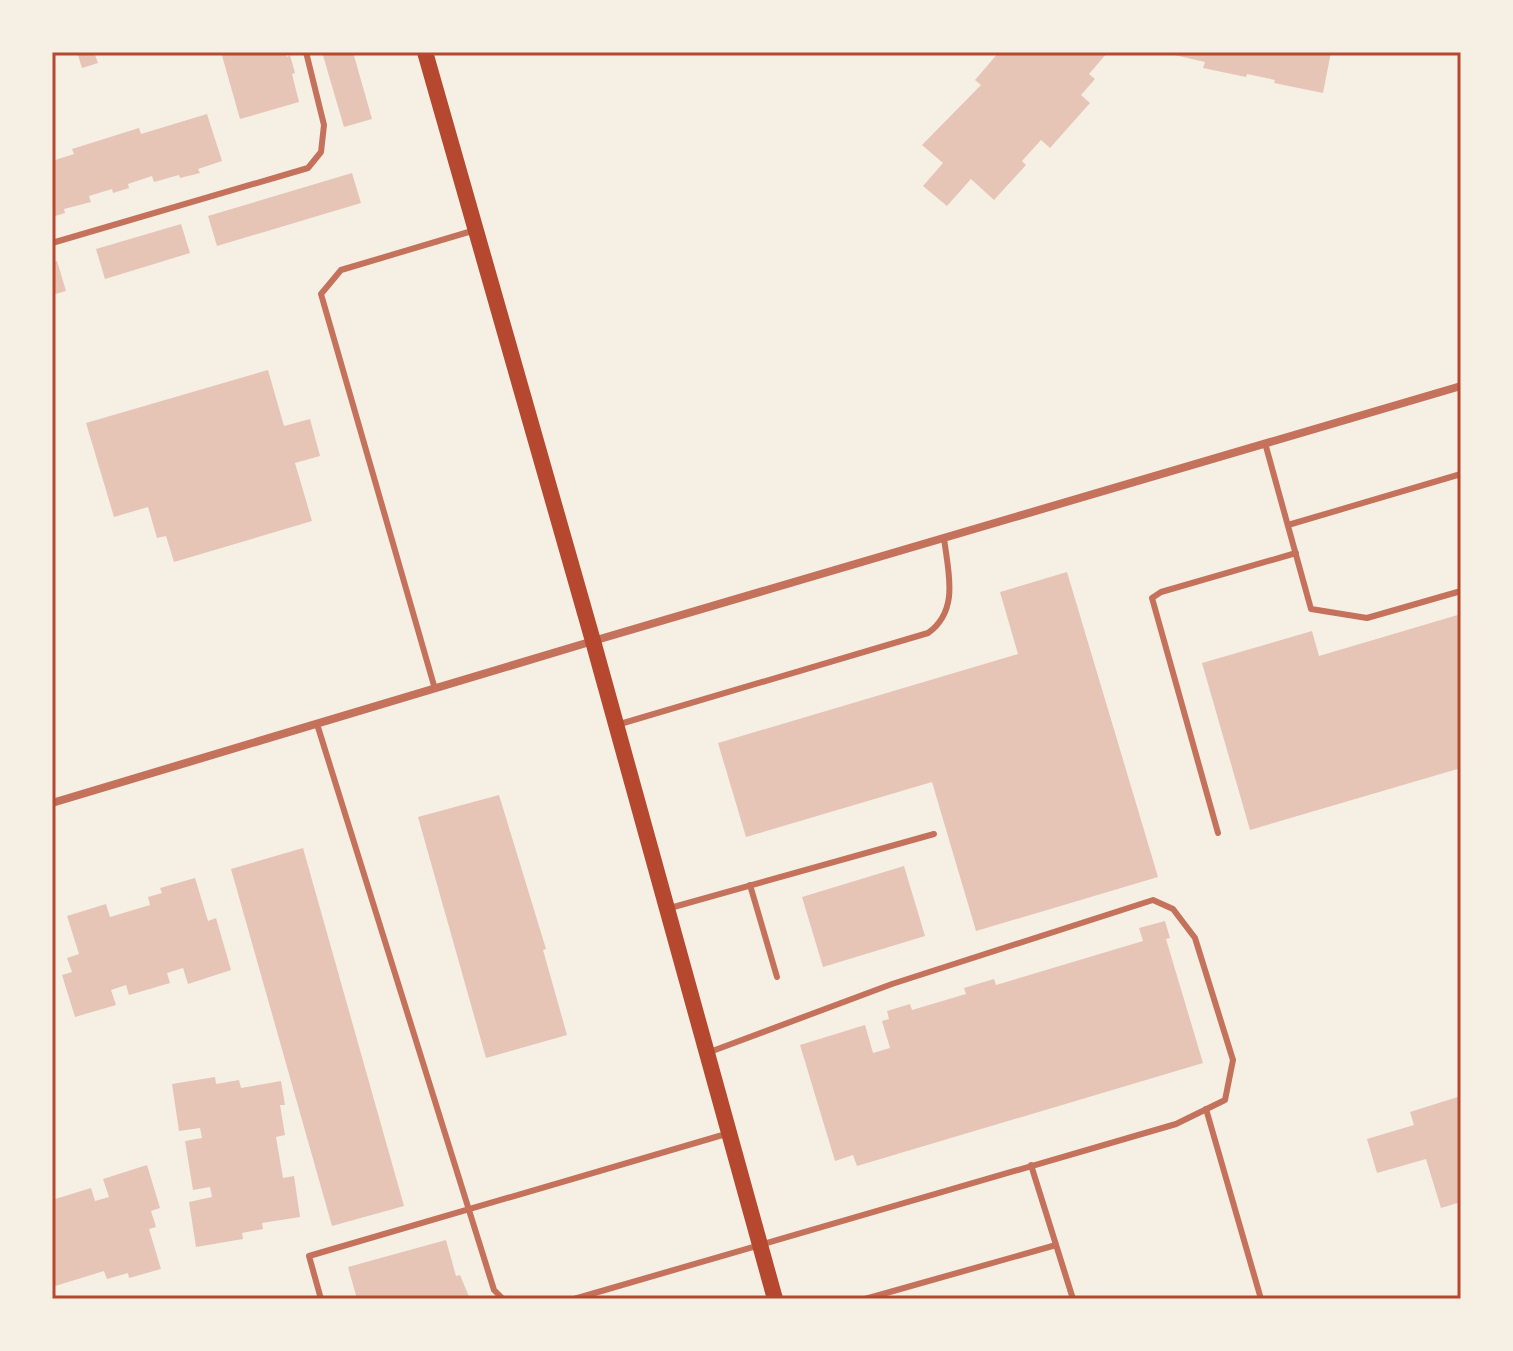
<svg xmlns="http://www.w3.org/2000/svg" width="1513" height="1351" font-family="Poppins,sans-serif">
	<rect width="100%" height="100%" fill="#f6efe4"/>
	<!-- building -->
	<g fill="#e6c5b7">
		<path d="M77 52H94L98 63 82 68Z"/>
		<path d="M221 52H285L287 57 290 55 295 73 292 74 299 102 240 119Z"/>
		<path d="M322 52H353L372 119 344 127Z"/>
		<path d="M999 52H1108L1089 74 1095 79 1081 95 1090 103 1050 148 1041 140 1022 161 1026 165 994 200 971 179 947 206 923 186 943 163 922 145 981 85 975 80Z"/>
		<path d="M1161 52H1331L1323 93 1274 83 1275 80 1247 74 1246 77 1203 68 1205 62Z"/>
		<path d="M207 114 222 161 198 169 200 173 180 178 179 175 154 182 152 176 128 184 129 188 113 193 112 189 89 196 91 202 64 209 65 213 52 217V161L74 154 72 149 139 128 141 134Z"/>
		<path d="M352 173 361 203 217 246 208 216Z"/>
		<path d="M181 224 190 253 105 279 96 249Z"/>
		<path d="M57 261 66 291 52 295V262Z"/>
		<path d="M268 370 284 426 310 419 320 456 295 463 312 521 174 562 166 536 157 538 148 507 114 517 86 423Z"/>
		<path d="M1067 572 1158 877 976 931 932 782 746 837 718 743 1018 654 1000 592Z"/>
		<path d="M1461 614V768L1250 830 1202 663 1312 631 1319 656Z"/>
		<path d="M499 795 546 949 543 950 567 1035 486 1058 418 817Z"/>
		<path d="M303 848 404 1206 332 1226 231 869Z"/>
		<path d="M904 866 925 936 823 967 802 897Z"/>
		<path d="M195 878 208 921 216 918 231 970 188 984 183 968 167 973 170 983 129 995 126 985 111 990 116 1005 75 1017 62 975 72 972 67 958 79 954 67 916 106 904 110 917 150 905 148 897 162 893 160 888Z"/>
		<path d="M1165 921 1170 938 1166 939 1203 1063 857 1166 853 1155 835 1161 800 1045 865 1025 873 1053 890 1048 882 1021 889 1019 887 1011 910 1004 912 1010 966 994 964 988 994 979 996 985 1143 941 1139 928Z"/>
		<path d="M215 1077 216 1084 239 1080 241 1088 281 1081 285 1105H280L285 1135 276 1137 283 1178 294 1176 300 1217 262 1223 263 1229 242 1233 243 1239 196 1247 189 1202 212 1197 210 1187 193 1190 185 1141 202 1138 200 1128 179 1131 172 1084Z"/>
		<path d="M1461 1096V1202L1441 1208 1426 1159 1377 1173 1367 1139 1414 1125 1410 1112Z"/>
		<path d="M147 1165 160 1208 151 1211 156 1227 149 1229 161 1269 129 1278 128 1273 107 1279 104 1271 52 1287V1200L91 1188 95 1201 109 1197 103 1179Z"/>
		<path d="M446 1240 456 1276 460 1275 470 1299H357L348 1267Z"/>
	</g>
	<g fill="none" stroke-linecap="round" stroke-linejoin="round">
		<!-- service -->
		<g stroke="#c5725c" stroke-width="6">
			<path d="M52 243 308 168 321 152 324 125 306 52"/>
			<path d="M1265 443 1311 609 1367 618 1461 591"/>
			<path d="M1288 525 1461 474"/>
			<path d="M435 689 321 294 341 270 472 231"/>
			<path d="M317 724 494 1290 503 1299"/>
			<path d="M620 724 928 633C960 610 948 572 944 538"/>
			<path d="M1218 833 1152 598 1161 592 1296 553"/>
			<path d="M750 885 777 977"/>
			<path d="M670 908 934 834"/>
			<path d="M1206 1109 1261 1299"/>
			<path d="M1031 1165 1073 1299"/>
			<path d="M321 1299 309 1256 726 1134"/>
			<path d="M574 1299 1176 1124 1225 1100 1233 1060 1195 938 1173 909 1153 900 892 984 707 1053"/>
			<path d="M865 1299 1056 1245"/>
		</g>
		<!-- minor -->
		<path stroke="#c5725c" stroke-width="8" d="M52 803 593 641 1461 386"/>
		<!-- secondary -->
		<path stroke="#b5482f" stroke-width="16" d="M425 52 593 641 775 1299"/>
	</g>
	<!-- border -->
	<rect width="1513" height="1351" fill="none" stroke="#f6efe4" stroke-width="108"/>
	<rect x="54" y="54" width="1405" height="1243" fill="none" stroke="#b5482f" stroke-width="3"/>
</svg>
